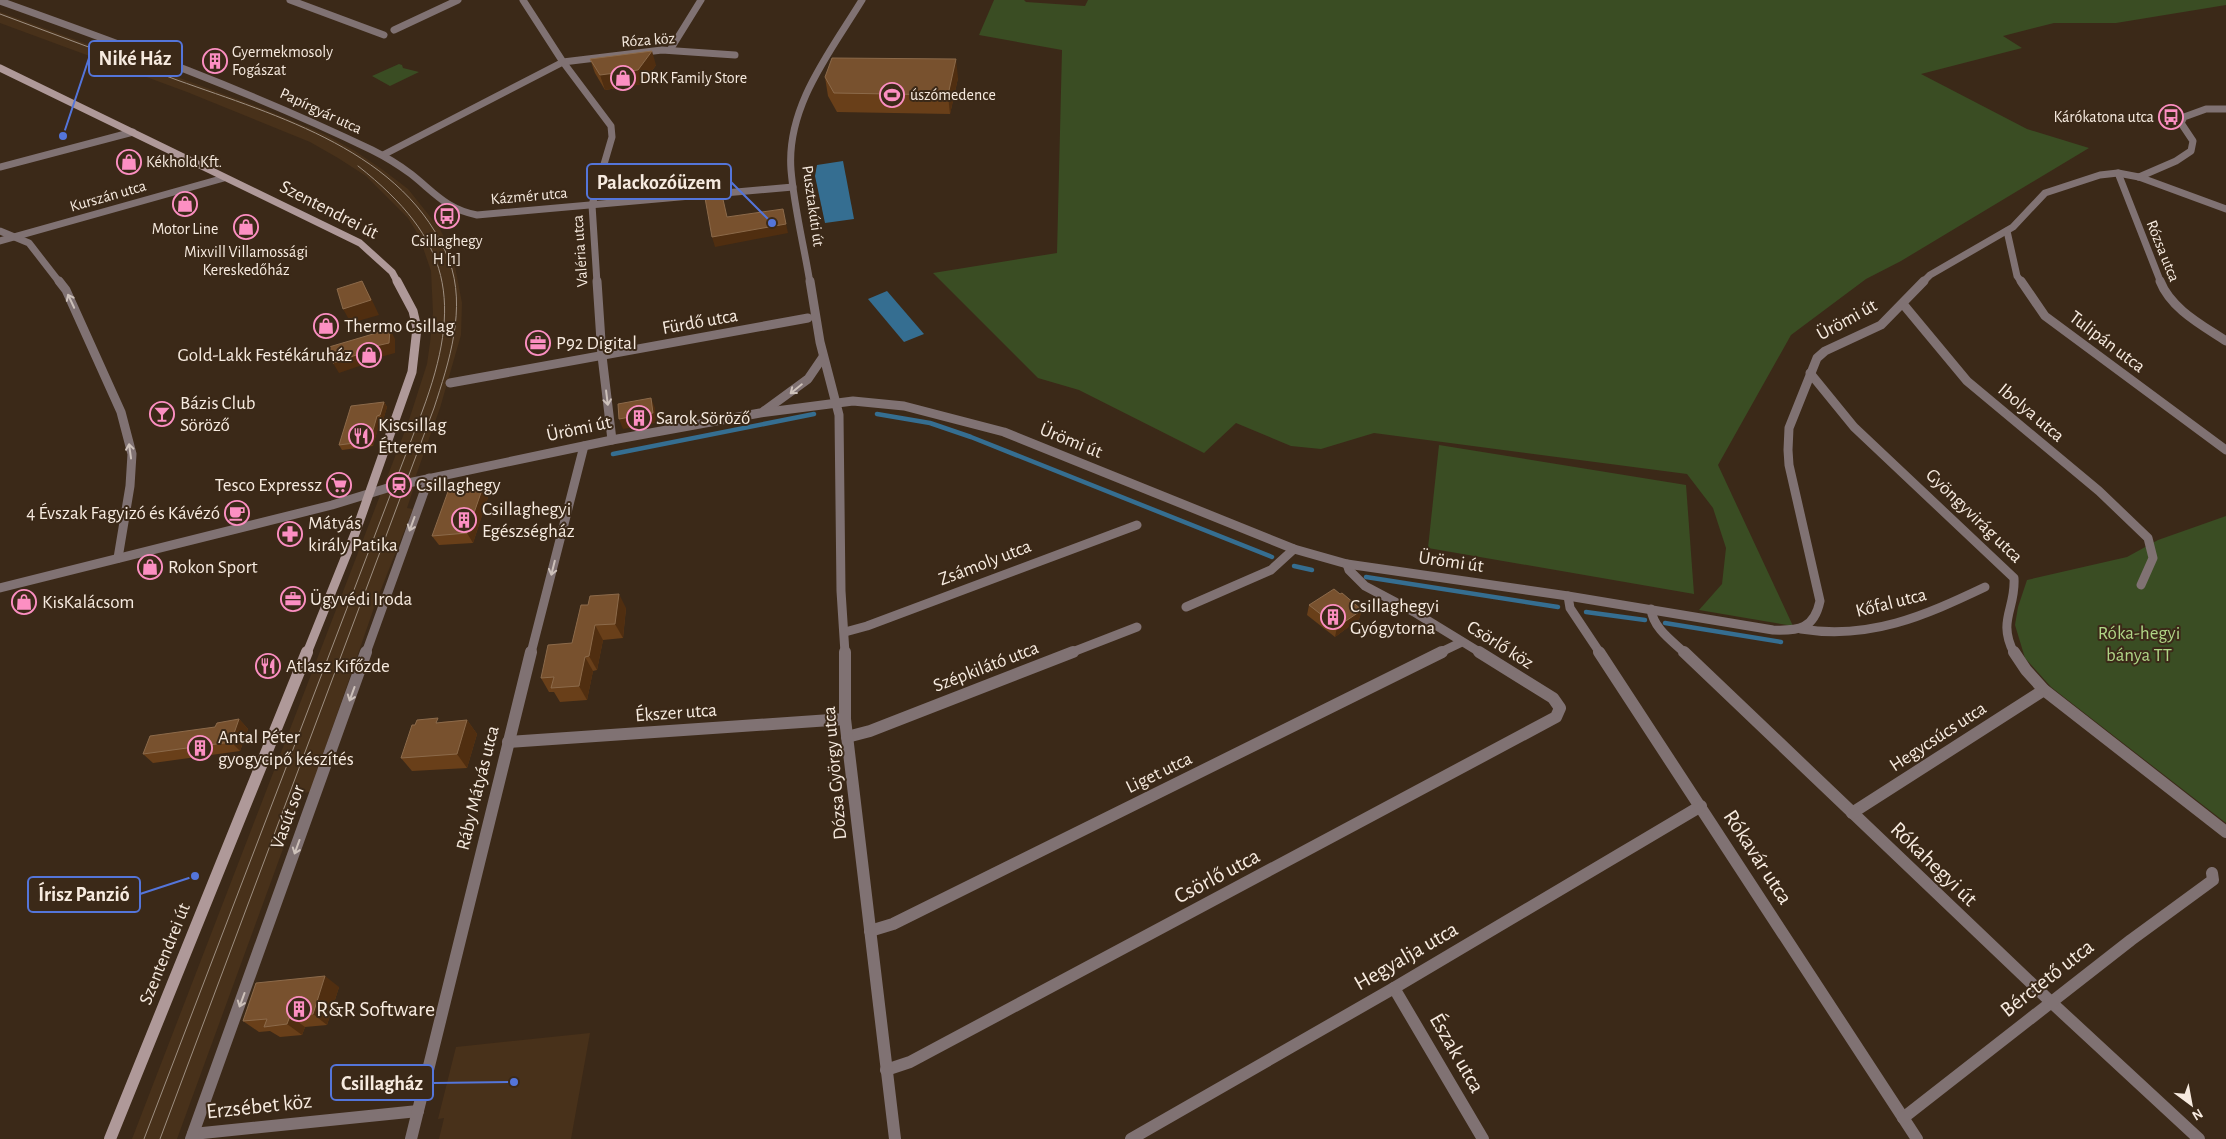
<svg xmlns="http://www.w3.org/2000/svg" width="2226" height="1139" font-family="'Alegreya Sans',sans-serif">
	<rect width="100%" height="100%" fill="#3b2918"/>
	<!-- built -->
	<g fill="#48311a">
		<path d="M0 12 264 109 326 135 355 151 383 170 408 189 440 229 453 256 462 303 461 335 440 408 414 481H416L407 508 413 509 376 602 310 792 298 794 299 805 177 1139H132L408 423 427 364 430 343 433 313 431 271 419 236 408 218 366 176 338 158 310 142 187 92 0 23Z"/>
		<path d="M590 1033 571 1139H439L444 1118 438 1119 456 1047Z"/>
	</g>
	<!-- green -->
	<g fill="#3a4d23">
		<path d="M994 0H1024L1026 2 1085 6 1088 0H2226V5L2116 23H2054L2003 36 2022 48 1921 74 2027 129 2089 148 1901 261 1866 279 1791 335 1718 465 1793 626 1699 610 1722 584 1726 548 1713 508 1687 474 1374 433 1321 449 1291 446 1236 423 1204 453 1079 390 1038 378 933 273 1057 253 1062 50 979 35Z"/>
		<path d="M399 64 402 65 403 68 419 72 390 86 372 76Z"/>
		<path d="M1439 445 1686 485 1694 594 1428 548Z"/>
		<path d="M2226 516V823L2051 687 2025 658 2015 625 2018 607 2027 580 2127 557 2158 540Z"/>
	</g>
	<!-- water -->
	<g fill="#356e91">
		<path d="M843 161 854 219 825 223 815 176 817 165Z"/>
		<path d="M887 291 924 334 904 342 868 299Z"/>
	</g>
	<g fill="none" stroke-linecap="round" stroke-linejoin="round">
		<!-- stream -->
		<g stroke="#356e91" stroke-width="4.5">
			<path d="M877 414 930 423 971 437 1272 557"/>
			<path d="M613 454 814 414"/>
			<path d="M1294 566 1312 570"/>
			<path d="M1366 577 1558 607"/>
			<path d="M1586 612 1645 620"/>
			<path d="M1665 623 1781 642"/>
		</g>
		<!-- minor-far2 -->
		<g stroke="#807273" stroke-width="7">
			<path d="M290 0 384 35"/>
			<path d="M523 0 563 62 611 126 612 137 592 205 597 283"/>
			<path d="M0 1C126 46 252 92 372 150 386 157 399 165 411 174 434 192 446 209 477 215L793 187"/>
			<path d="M394 30 458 0"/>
			<path d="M670 50 701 0"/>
			<path d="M383 155 563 62 662 50 735 55"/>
			<path d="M0 167 133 132"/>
			<path d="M2118 173 2161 283"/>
			<path d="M2139 177 2176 161 2191 151 2193 141 2181 123 2184 117 2206 109H2226"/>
			<path d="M0 231 29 243 60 283"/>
			<path d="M2007 231 2017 276 2022 283"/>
			<path d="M0 241 224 178"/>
		</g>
		<!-- minor-far1 -->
		<g stroke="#807273" stroke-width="9">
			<path d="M59 281 66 290 121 412 132 454 130 486 118 558"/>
			<path d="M597 281 602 356 612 440"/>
			<path d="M2021 281 2045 316 2226 450"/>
			<path d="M2160 281C2171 309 2202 325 2226 341"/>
			<path d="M1903 304 1967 381 2099 491 2148 538 2153 558 2141 585"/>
			<path d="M1810 373 1854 427 2014 578C2016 609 1997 620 2014 653"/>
			<path d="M450 383 808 318"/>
			<path d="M1347 564 1349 570 1365 586 1414 612 1481 653"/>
			<path d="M1568 596 1570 608 1600 653"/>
			<path d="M1186 607 1271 570 1294 549"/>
			<path d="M1651 609C1653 628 1672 641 1685 653"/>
			<path d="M1801 629C1870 640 1924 616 1985 587"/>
			<path d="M845 632 867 626 1137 525"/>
			<path d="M366 653 429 478"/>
			<path d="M531 653 584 446"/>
			<path d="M1070 653 1137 627"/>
			<path d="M1439 653 1462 642"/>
		</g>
		<!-- minor -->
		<g stroke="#807273" stroke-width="12">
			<path d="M1599 652 1917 1139"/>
			<path d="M1684 652 2051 1002 2199 1139"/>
			<path d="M2014 652 2026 670 2044 690 2226 832"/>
			<path d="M847 737 870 731 1073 652"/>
			<path d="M508 742 845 719"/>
			<path d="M1852 813 2044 690"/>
			<path d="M870 931 893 924 1442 652"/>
			<path d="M1394 988 1483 1139"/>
			<path d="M886 1070 910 1062 1556 717 1560 708 1553 698 1479 652"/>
			<path d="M1903 1118 2131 940 2213 880 2212 873"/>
			<path d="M193 1134 418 1111"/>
			<path d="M191 1139 366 652"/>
			<path d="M411 1139 531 652"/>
			<path d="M1131 1139 1394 988 1701 806"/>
		</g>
		<!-- tertiary-far2 -->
		<g stroke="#807273" stroke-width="7">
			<path d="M810 283C804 246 794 207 791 170 786 106 831 51 862 0"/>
			<path d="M1922 283 1930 275 2013 227 2045 193 2100 175 2118 173 2139 177 2226 209"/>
		</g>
		<!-- tertiary-far1 -->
		<g stroke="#807273" stroke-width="9">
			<path d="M810 281 820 342 839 415 841 591 845 653"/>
			<path d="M764 411 808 379 823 357"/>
			<path d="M0 588 332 505 394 486 612 440 760 413 853 401 904 406 1004 432 1294 549 1347 564 1568 596 1773 630C1799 631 1814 629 1820 601L1789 465 1788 450 1789 428 1817 358 1825 351 1881 325 1924 281"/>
		</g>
		<!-- tertiary -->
		<path stroke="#807273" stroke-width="12" d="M845 652V719L895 1139"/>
		<!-- secondary-far2 -->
		<path stroke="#af9999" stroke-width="7" d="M0 68 360 243 392 272 398 283"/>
		<!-- secondary-far1 -->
		<path stroke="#af9999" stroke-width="9" d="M307 653 356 531 412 372 417 328 413 311 397 281"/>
		<!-- secondary -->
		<path stroke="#af9999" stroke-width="12" d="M110 1139 307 652"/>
		<!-- tram -->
		<g stroke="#9e8f81" stroke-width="1">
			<path d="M0 14C59 36 118 58 177 80 277 116 406 151 449 260 467 308 449 362 434 408L160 1139"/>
			<path d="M144 1139 422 412C463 302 452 240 358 166"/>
		</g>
	</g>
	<!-- wall -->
	<g fill="#693f19">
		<path d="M590 59 656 65 643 84 605 90 595 73Z"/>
		<path d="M825 77 958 78 950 114 837 112 828 96Z"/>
		<path d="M384 402 387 407 383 420 380 421 373 446 342 450 339 445Z"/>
		<path d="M489 494 473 543 439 545 432 536Z"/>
		<path d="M1340 594 1362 610 1359 619 1335 637 1307 615 1309 605Z"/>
		<path d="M581 605 626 608 623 638 603 640 597 670 593 671 587 700 560 702 554 692H549L541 678 572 643Z"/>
		<path d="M239 719 248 729 240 751 153 763 143 754 215 727Z"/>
		<path d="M467 720 477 734 467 768 412 771 401 758 441 722Z"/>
		<path d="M339 987 327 1025 305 1027 302 1035 280 1037 270 1031 259 1032 243 1021Z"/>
	</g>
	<!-- shaded-wall -->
	<g fill="#502e10">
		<path d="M652 51 656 65 643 84 605 90 600 75Z"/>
		<path d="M956 59 958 78 950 114 948 95Z"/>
		<path d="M783 209 788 233 715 247 712 237Z"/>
		<path d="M362 281 370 296 379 315 351 323 343 309Z"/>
		<path d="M390 329 395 339V353L373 359 374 361 339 373 333 363 367 348Z"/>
		<path d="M651 398 655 408 656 423 623 429 619 419Z"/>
		<path d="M384 402 387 407 383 420 380 415Z"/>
		<path d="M377 416 380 421 373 446 370 441Z"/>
		<path d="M484 484 489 494 473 543 467 533Z"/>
		<path d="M619 594 626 608 623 638 615 624Z"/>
		<path d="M1362 610 1359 619 1335 637 1337 627Z"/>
		<path d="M595 625 603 640 597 670 589 656Z"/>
		<path d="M585 657 593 671 587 700 579 686Z"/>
		<path d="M239 719 248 729 240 751 231 742Z"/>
		<path d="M467 720 477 734 467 768 457 754Z"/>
		<path d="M325 976 339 987 327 1025 313 1014Z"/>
		<path d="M290 1016 305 1027 302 1035 287 1024Z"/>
	</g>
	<!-- building -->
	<g fill="#78512e" stroke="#8c6a4a">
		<path d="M652 51 638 70 600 75 590 59Z"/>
		<path d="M832 58 956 59 948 95 834 93 825 77Z"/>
		<path d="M722 195 727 217 783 209 786 224 712 237 705 198Z"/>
		<path d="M362 281 371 300 343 309 337 289Z"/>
		<path d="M390 329 389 343 367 348 368 351 333 363 329 347Z"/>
		<path d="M651 398 653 413 619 419 618 404Z"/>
		<path d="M384 402 380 415 377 416 370 441 339 445 351 406Z"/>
		<path d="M484 484 467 533 432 536 450 486Z"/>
		<path d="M1334 589 1340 594 1342 593 1362 610 1337 627 1309 605Z"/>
		<path d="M619 594 615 624 595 625 589 656 585 657 579 686 551 688 554 677 541 678 548 645 572 643 581 605H588L590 596Z"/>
		<path d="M438 718 436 723 467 720 457 754 401 758 412 725H415L417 720Z"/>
		<path d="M239 719 231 742 143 754 150 736 215 727 217 723Z"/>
		<path d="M325 976 313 1014 290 1016 287 1024 264 1027 267 1019 243 1021 256 983Z"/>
	</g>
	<!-- one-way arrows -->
	<defs><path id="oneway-shaft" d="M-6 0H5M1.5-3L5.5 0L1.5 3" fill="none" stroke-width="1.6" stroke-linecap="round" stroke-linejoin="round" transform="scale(1.25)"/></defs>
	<g stroke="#cdc1ba">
		<use href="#oneway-shaft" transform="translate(71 301) rotate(-115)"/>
		<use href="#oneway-shaft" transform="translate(796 389) rotate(141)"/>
		<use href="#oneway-shaft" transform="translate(607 398) rotate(83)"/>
		<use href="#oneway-shaft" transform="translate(130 451) rotate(-98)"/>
		<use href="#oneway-shaft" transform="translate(412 524) rotate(110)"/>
		<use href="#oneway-shaft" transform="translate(553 568) rotate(104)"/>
		<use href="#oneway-shaft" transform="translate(352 694) rotate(110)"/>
		<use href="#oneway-shaft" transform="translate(297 847) rotate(110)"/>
		<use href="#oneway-shaft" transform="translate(242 1000) rotate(110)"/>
	</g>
	<!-- icons -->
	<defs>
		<symbol id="building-ring" viewBox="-11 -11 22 22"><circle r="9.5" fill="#3b2918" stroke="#fc8fc2" stroke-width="1.5"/><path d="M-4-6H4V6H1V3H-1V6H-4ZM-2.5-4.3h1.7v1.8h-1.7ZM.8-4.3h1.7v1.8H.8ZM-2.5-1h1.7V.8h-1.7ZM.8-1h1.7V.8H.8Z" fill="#fc8fc2"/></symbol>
		<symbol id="shop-ring" viewBox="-11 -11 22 22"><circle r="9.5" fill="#3b2918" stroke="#fc8fc2" stroke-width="1.5"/><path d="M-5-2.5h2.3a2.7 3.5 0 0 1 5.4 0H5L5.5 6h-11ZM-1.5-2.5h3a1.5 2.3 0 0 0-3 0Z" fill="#fc8fc2"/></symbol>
		<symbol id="stadium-ring" viewBox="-11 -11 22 22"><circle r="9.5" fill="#3b2918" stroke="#fc8fc2" stroke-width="1.5"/><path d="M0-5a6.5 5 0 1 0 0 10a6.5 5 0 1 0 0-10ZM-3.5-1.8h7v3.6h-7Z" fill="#fc8fc2"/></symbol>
		<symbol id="bus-ring" viewBox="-11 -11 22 22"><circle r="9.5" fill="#3b2918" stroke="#fc8fc2" stroke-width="1.5"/><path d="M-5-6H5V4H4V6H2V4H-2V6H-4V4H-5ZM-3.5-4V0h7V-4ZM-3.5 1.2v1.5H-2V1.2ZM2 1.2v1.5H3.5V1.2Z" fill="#fc8fc2"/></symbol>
		<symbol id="office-ring" viewBox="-11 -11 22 22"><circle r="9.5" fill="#3b2918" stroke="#fc8fc2" stroke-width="1.5"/><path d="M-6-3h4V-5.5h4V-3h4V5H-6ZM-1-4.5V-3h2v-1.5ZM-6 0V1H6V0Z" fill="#fc8fc2"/></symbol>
		<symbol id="bar-ring" viewBox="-11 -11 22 22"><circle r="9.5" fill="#3b2918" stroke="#fc8fc2" stroke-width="1.5"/><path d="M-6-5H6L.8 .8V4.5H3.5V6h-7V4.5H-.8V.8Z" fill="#fc8fc2"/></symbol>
		<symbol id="restaurant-ring" viewBox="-11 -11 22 22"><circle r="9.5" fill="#3b2918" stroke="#fc8fc2" stroke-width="1.5"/><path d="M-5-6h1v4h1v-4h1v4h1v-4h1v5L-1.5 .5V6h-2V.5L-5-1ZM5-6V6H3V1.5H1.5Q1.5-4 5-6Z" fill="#fc8fc2"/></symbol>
		<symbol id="supermarket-ring" viewBox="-11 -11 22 22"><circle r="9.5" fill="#3b2918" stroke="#fc8fc2" stroke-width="1.5"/><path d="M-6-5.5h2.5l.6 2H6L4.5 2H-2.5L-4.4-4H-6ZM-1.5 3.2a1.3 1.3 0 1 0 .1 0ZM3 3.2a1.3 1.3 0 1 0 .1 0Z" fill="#fc8fc2"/></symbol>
		<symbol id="station-ring" viewBox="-11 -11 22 22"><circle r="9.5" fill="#3b2918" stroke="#fc8fc2" stroke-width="1.5"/><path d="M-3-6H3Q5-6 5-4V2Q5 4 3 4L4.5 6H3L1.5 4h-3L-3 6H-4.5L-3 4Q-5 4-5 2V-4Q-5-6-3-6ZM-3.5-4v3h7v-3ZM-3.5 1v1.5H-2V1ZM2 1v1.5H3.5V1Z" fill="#fc8fc2"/></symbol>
		<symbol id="cafe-ring" viewBox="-11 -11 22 22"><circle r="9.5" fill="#3b2918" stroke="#fc8fc2" stroke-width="1.5"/><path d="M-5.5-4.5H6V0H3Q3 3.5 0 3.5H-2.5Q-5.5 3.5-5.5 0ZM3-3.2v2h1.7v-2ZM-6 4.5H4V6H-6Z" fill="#fc8fc2"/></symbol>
		<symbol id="pharmacy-ring" viewBox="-11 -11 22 22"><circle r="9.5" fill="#3b2918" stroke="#fc8fc2" stroke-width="1.5"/><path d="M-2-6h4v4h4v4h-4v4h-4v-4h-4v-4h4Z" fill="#fc8fc2"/></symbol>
	</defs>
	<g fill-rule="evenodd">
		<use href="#building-ring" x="201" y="47" width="28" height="28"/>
		<use href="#shop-ring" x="609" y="64" width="28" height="28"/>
		<use href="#stadium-ring" x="878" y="81" width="28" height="28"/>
		<use href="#bus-ring" x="2157" y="103" width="28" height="28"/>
		<use href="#shop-ring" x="115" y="148" width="28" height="28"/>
		<use href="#shop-ring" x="171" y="190" width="28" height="28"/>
		<use href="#bus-ring" x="433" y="202" width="28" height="28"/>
		<use href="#shop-ring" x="232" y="213" width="28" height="28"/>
		<use href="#shop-ring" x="312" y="312" width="28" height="28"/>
		<use href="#office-ring" x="524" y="329" width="28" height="28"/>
		<use href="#shop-ring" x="355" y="341" width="28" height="28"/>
		<use href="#bar-ring" x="148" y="400" width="28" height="28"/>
		<use href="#building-ring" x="625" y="404" width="28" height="28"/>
		<use href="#restaurant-ring" x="347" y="422" width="28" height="28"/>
		<use href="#supermarket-ring" x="325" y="471" width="28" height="28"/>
		<use href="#station-ring" x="385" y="471" width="28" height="28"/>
		<use href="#cafe-ring" x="223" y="499" width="28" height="28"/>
		<use href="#building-ring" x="450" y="506" width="28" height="28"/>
		<use href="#pharmacy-ring" x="276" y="520" width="28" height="28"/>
		<use href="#shop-ring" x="136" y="553" width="28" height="28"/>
		<use href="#office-ring" x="279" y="585" width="28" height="28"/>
		<use href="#shop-ring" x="10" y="588" width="28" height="28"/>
		<use href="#building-ring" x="1319" y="603" width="28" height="28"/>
		<use href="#restaurant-ring" x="254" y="652" width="28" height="28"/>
		<use href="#building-ring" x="186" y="734" width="28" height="28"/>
		<use href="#building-ring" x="285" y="995" width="28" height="28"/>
	</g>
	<g text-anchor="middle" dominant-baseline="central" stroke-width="4" stroke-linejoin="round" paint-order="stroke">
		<!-- far-street labels -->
		<g font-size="16" fill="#f7ebe0" stroke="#3b2918">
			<text transform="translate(648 40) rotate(-4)">Róza köz</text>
			<text transform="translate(321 111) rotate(25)">Papírgyár utca</text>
			<text transform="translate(108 196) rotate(-16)">Kurszán utca</text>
			<text transform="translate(529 196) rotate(-5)">Kázmér utca</text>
			<text transform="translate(813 206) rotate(82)">Pusztakúti út</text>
			<text transform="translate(580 251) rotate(-94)">Valéria utca</text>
			<text transform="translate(2163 251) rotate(68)">Rózsa utca</text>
		</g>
		<!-- far-poi labels -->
		<g font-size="16" fill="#f7ebe0" stroke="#3b2918" text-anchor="start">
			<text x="232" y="52">Gyermekmosoly<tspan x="232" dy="18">Fogászat</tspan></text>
			<text x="640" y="78">DRK Family Store</text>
			<text x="910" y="95">úszómedence</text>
			<text x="2154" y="117" text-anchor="end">Kárókatona utca</text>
			<text x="146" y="162">Kékhold Kft.</text>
			<text x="185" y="229" text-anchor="middle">Motor Line</text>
			<text x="447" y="241" text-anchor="middle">Csillaghegy<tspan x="447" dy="18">H [1]</tspan></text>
			<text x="246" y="252" text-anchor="middle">Mixvill Villamossági<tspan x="246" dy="18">Kereskedőház</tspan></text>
		</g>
		<!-- street labels -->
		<g font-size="19" fill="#f7ebe0" stroke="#3b2918">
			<text transform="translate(329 210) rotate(27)">Szentendrei út</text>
			<text transform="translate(1847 320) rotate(-29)">Ürömi út</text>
			<text transform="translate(700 322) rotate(-10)">Fürdő utca</text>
			<text transform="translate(2107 342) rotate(37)">Tulipán utca</text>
			<text transform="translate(2031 413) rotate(40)">Ibolya utca</text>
			<text transform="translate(579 429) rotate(-12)">Ürömi út</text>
			<text transform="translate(1071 441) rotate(22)">Ürömi út</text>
			<text transform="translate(1974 516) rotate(44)">Gyöngyvirág utca</text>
			<text transform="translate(1451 562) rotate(8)">Ürömi út</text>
			<text transform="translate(985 563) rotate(-21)">Zsámoly utca</text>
			<text transform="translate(1891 603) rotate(-14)">Kőfal utca</text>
			<text transform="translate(1500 645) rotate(32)">Csörlő köz</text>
			<text transform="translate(986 667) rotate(-21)">Szépkilátó utca</text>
			<text transform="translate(676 713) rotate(-4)">Ékszer utca</text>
			<text transform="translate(1938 737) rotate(-33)">Hegycsúcs utca</text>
			<text transform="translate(835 773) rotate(-95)">Dózsa György utca</text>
			<text transform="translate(1159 773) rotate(-26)">Liget utca</text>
			<text transform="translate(478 788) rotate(-76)">Ráby Mátyás utca</text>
			<text transform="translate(288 817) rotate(-70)">Vasút sor</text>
			<text transform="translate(165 954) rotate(-68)">Szentendrei út</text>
		</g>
		<!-- poi labels -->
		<g font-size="19" fill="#f7ebe0" stroke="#3b2918" text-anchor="start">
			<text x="344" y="326">Thermo Csillag</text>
			<text x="556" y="343">P92 Digital</text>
			<text x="352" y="355" text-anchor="end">Gold-Lakk Festékáruház</text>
			<text x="180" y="403">Bázis Club<tspan x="180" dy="22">Söröző</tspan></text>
			<text x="656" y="418">Sarok Söröző</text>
			<text x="378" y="425">Kiscsillag<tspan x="378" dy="22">Étterem</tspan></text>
			<text x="322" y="485" text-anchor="end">Tesco Expressz</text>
			<text x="416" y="485">Csillaghegy</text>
			<text x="482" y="509">Csillaghegyi<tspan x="482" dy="22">Egészségház</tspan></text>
			<text x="220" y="513" text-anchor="end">4 Évszak Fagyizó és Kávézó</text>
			<text x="308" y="523">Mátyás<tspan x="308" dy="22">király Patika</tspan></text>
			<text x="168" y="567">Rokon Sport</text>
			<text x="310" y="599">Ügyvédi Iroda</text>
			<text x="42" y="602">KisKalácsom</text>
			<text x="1350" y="606">Csillaghegyi<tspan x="1350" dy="22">Gyógytorna</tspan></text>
			<text x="286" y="666">Atlasz Kifőzde</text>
			<text x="218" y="737">Antal Péter<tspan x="218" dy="22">gyogycipő készítés</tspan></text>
		</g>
		<!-- park labels -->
		<g font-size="19" fill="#b0d586" stroke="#3b2918">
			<text x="2139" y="633">Róka-hegyi<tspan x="2139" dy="22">bánya TT</tspan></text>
		</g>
		<!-- near-street labels -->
		<g font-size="22" fill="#f7ebe0" stroke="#3b2918">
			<text transform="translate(1758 857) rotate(57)">Rókavár utca</text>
			<text transform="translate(1934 864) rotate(44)">Rókahegyi út</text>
			<text transform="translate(1217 876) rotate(-28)">Csörlő utca</text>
			<text transform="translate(1406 956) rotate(-30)">Hegyalja utca</text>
			<text transform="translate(2047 978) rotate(-38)">Bérctető utca</text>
			<text transform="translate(1457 1053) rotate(60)">Észak utca</text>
			<text transform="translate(259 1106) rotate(-6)">Erzsébet köz</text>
		</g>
		<!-- near-poi labels -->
		<g font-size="22" fill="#f7ebe0" stroke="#3b2918" text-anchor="start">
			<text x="316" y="1009">R&amp;R Software</text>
		</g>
	</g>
	<!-- callouts -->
	<path fill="none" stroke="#5475da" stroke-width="2" d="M63 136L89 58M772 223L731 182M195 876L140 894M514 1082L433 1083"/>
	<g fill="#5475da" stroke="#3b2918" stroke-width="2">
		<circle cx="63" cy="136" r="5"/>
		<circle cx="772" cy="223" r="5"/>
		<circle cx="195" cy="876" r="5"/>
		<circle cx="514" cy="1082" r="5"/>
	</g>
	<g fill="#3b2918" stroke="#5475da" stroke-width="2">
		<rect x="89" y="41" width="93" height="35" rx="5"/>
		<rect x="587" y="164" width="144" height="35" rx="5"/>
		<rect x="28" y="877" width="112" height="35" rx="5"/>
		<rect x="331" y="1065" width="102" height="35" rx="5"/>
	</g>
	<g font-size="20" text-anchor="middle" font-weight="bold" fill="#f7ebe0">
		<text x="135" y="65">Niké Ház</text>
		<text x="659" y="189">Palackozóüzem</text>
		<text x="84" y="901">Írisz Panzió</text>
		<text x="382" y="1090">Csillagház</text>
	</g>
	<!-- north arrow -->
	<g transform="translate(2191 1104) rotate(148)" stroke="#3b2918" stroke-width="4" paint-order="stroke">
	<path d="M0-4L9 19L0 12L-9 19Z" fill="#f7ebe0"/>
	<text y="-8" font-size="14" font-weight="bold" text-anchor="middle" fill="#f7ebe0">N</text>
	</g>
</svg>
